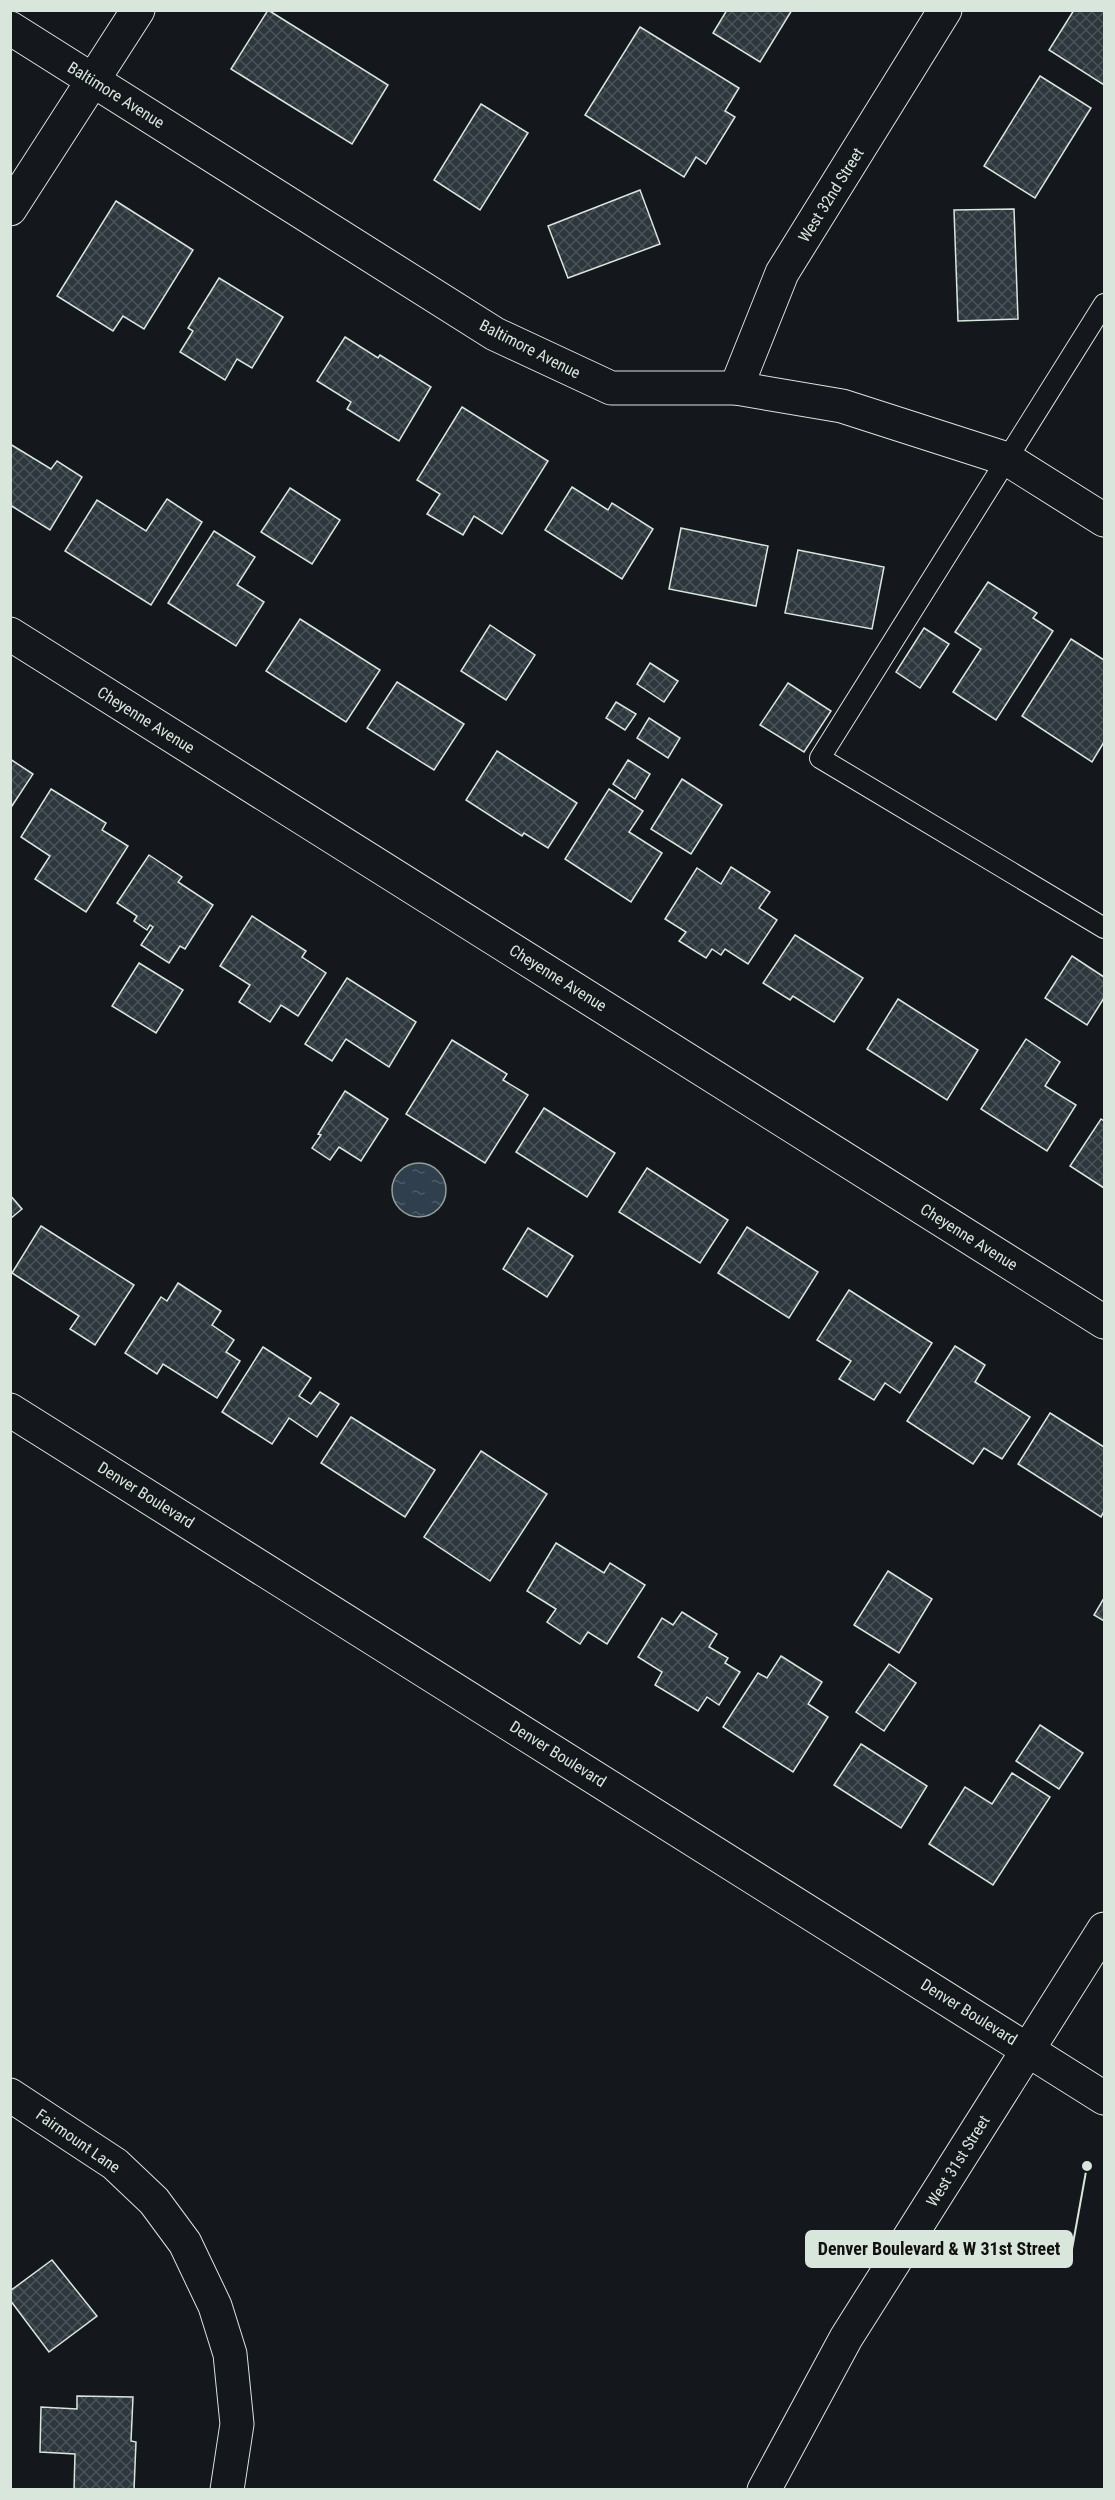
<svg xmlns="http://www.w3.org/2000/svg" width="1115" height="2500" font-family="'Roboto Condensed',sans-serif">
	<defs>
		<pattern id="water-ripples" width="26" height="14" patternUnits="userSpaceOnUse" patternTransform="scale(1.5)"><rect width="26" height="14" fill="#2f3f4d"/><path d="M2 4q2-2 4 0t4 0M15 11q2-2 4 0t4 0" fill="none" stroke="#4c5b66"/></pattern>
		<pattern id="building-cross-hatch" width="8" height="8" patternUnits="userSpaceOnUse" patternTransform="scale(1.5)"><rect width="8" height="8" fill="#2c363c"/><path d="M0 0l8 8M0 8l8-8" fill="none" stroke="#4a5358"/></pattern>
	</defs>
	<rect width="100%" height="100%" fill="#14181c"/>
	<!-- water -->
	<circle fill="url(#water-ripples)" stroke="#939e99" stroke-width="1.5" cx="419" cy="1190" r="27"/>
	<!-- building -->
	<g fill="url(#building-cross-hatch)" stroke="#d8e6dc" stroke-width="1.5">
		<path d="M268 10 388 85 352 144 231 69Z"/>
		<path d="M727 10H792L760 62 713 33Z"/>
		<path d="M1074 10H1104V85L1049 50Z"/>
		<path d="M640 27 739 88 725 111 735 117 706 164 696 157 684 177 585 115Z"/>
		<path d="M1040 76 1091 108 1035 198 984 166Z"/>
		<path d="M481 104 528 133 480 210 434 180Z"/>
		<path d="M640 190 660 244 568 278 548 226Z"/>
		<path d="M116 201 193 250 144 329 123 316 113 331 57 296Z"/>
		<path d="M1014 209 1018 319 958 321 954 210Z"/>
		<path d="M219 278 283 317 252 368 237 359 225 380 180 352 193 331 188 328Z"/>
		<path d="M345 337 378 358 380 355 431 387 399 441 347 409 351 402 317 381Z"/>
		<path d="M462 407 548 461 502 534 474 516 463 535 427 514 440 494 417 480Z"/>
		<path d="M10 444 51 469 57 461 82 477 50 530 10 505Z"/>
		<path d="M572 487 608 510 612 503 653 529 622 579 545 530Z"/>
		<path d="M290 488 340 520 312 564 261 532Z"/>
		<path d="M167 499 202 522 151 605 65 551 97 500 146 531Z"/>
		<path d="M681 528 768 546 756 606 669 589Z"/>
		<path d="M214 531 255 557 237 585 264 602 236 646 168 603Z"/>
		<path d="M798 550 884 567 872 629 785 613Z"/>
		<path d="M988 582 1037 613 1033 618 1053 631 996 720 953 692 981 649 955 632Z"/>
		<path d="M300 619 380 670 346 722 266 671Z"/>
		<path d="M490 625 535 655 506 700 461 671Z"/>
		<path d="M924 628 949 644 920 688 896 672Z"/>
		<path d="M1071 639 1104 660V742L1092 762 1022 716Z"/>
		<path d="M650 663 678 681 664 702 637 684Z"/>
		<path d="M397 682 464 724 434 770 367 728Z"/>
		<path d="M788 683 831 711 804 752 760 725Z"/>
		<path d="M616 702 636 714 625 730 606 718Z"/>
		<path d="M649 718 680 738 668 758 637 738Z"/>
		<path d="M497 751 577 803 548 848 524 833 522 836 466 800Z"/>
		<path d="M10 759 33 774 10 809Z"/>
		<path d="M628 760 650 774 635 799 613 784Z"/>
		<path d="M682 779 722 805 691 854 651 829Z"/>
		<path d="M51 789 106 823 102 830 128 846 86 912 35 879 50 856 21 837Z"/>
		<path d="M609 789 643 811 629 832 662 853 631 902 565 859Z"/>
		<path d="M149 855 182 877 178 882 213 905 185 949 180 946 169 963 141 945 153 927 150 925 147 930 134 921 137 916 117 903Z"/>
		<path d="M731 867 770 892 759 908 777 920 748 964 725 949 721 955 712 949 706 958 679 941 686 932 665 919 697 868 721 884Z"/>
		<path d="M252 916 306 951 302 957 326 973 298 1016 281 1005 270 1022 239 1002 250 985 220 966Z"/>
		<path d="M795 935 863 978 834 1022 793 996 790 1000 763 983Z"/>
		<path d="M1072 956 1104 977V998L1087 1025 1045 998Z"/>
		<path d="M139 963 183 990 156 1033 112 1006Z"/>
		<path d="M347 978 416 1022 389 1067 346 1039 332 1061 305 1044Z"/>
		<path d="M898 999 978 1050 947 1100 867 1049Z"/>
		<path d="M1026 1039 1060 1062 1045 1086 1076 1105 1047 1151 981 1109Z"/>
		<path d="M452 1040 507 1074 503 1080 528 1095 485 1163 406 1114Z"/>
		<path d="M345 1091 388 1119 361 1161 339 1147 330 1160 312 1148 321 1135 318 1134Z"/>
		<path d="M544 1108 615 1153 587 1197 516 1152Z"/>
		<path d="M1101 1119 1104 1121V1188L1070 1166Z"/>
		<path d="M647 1168 728 1220 700 1263 619 1212Z"/>
		<path d="M10 1195 22 1209 10 1219Z"/>
		<path d="M41 1226 134 1285 95 1345 70 1329 79 1316 12 1273Z"/>
		<path d="M747 1227 818 1272 789 1318 718 1273Z"/>
		<path d="M528 1228 573 1256 547 1297 503 1269Z"/>
		<path d="M178 1283 221 1311 212 1325 234 1340 226 1352 240 1361 217 1398 163 1364 157 1374 125 1353 161 1297 167 1301Z"/>
		<path d="M849 1290 932 1343 900 1393 885 1383 874 1400 839 1379 851 1361 817 1340Z"/>
		<path d="M955 1346 985 1365 975 1382 1030 1417 1002 1459 984 1448 973 1464 907 1421Z"/>
		<path d="M263 1347 311 1378 299 1396 311 1404 320 1392 339 1404 317 1437 289 1418 272 1444 222 1412Z"/>
		<path d="M1050 1413 1104 1447V1511L1101 1517 1018 1464Z"/>
		<path d="M351 1417 435 1470 405 1517 321 1463Z"/>
		<path d="M481 1451 547 1494 490 1581 424 1537Z"/>
		<path d="M556 1543 604 1573 610 1563 645 1585 607 1644 588 1632 580 1644 547 1622 556 1609 527 1591Z"/>
		<path d="M888 1571 932 1599 899 1653 854 1625Z"/>
		<path d="M1104 1598V1621L1094 1615Z"/>
		<path d="M682 1612 717 1634 709 1647 728 1658 725 1663 740 1672 719 1705 707 1697 698 1711 655 1685 662 1672 638 1657 662 1618 673 1625Z"/>
		<path d="M781 1656 822 1682 808 1704 828 1717 793 1772 723 1727 758 1673 767 1678Z"/>
		<path d="M889 1664 916 1683 884 1731 856 1712Z"/>
		<path d="M1040 1725 1083 1753 1059 1789 1016 1761Z"/>
		<path d="M861 1744 927 1786 901 1828 834 1785Z"/>
		<path d="M1012 1773 1050 1797 993 1885 929 1844 965 1787 992 1804Z"/>
		<path d="M52 2260 97 2316 49 2352 10 2300V2291Z"/>
		<path d="M77 2396 133 2397 131 2441 136 2442 134 2490H74L75 2454 40 2452 41 2407 77 2409Z"/>
	</g>
	<g fill="none" stroke-linecap="round" stroke-linejoin="round">
		<defs>
			<path id="service" d="M1104 304 820 758 1104 928"/>
			<g id="minor">
				<path d="M10 209 138 10"/>
				<path d="M736 388 782 273 945 10"/>
				<path d="M10 634 1104 1322"/>
				<path d="M10 1410 1104 2098"/>
				<path d="M10 2095 115 2164 154 2201 185 2243 215 2306 230 2354 237 2424 227 2490"/>
				<path d="M764 2490 846 2338 1104 1929"/>
			</g>
			<path id="tertiary" d="M10 28 495 334 611 388H736L842 406 1007 459 1104 520"/>
		</defs>
		<!-- service casing -->
		<use href="#service" stroke="#d8e6dc" stroke-width="22"/>
		<!-- minor casing -->
		<use href="#minor" stroke="#d8e6dc" stroke-width="35"/>
		<!-- tertiary casing -->
		<use href="#tertiary" stroke="#d8e6dc" stroke-width="35"/>
		<!-- service -->
		<use href="#service" stroke="#14181c" stroke-width="20"/>
		<!-- minor -->
		<use href="#minor" stroke="#14181c" stroke-width="33"/>
		<!-- tertiary -->
		<use href="#tertiary" stroke="#14181c" stroke-width="33"/>
	</g>
	<g text-anchor="middle" dominant-baseline="central" stroke-width="4.5" stroke-linejoin="round" paint-order="stroke">
		<!-- street labels -->
		<g font-size="16" fill="#d8e6dc" stroke="#14181c">
			<text transform="translate(116 95) rotate(32)">Baltimore Avenue</text>
			<text transform="translate(831 195) rotate(-58)">West 32nd Street</text>
			<text transform="translate(530 349) rotate(27)">Baltimore Avenue</text>
			<text transform="translate(146 720) rotate(32)">Cheyenne Avenue</text>
			<text transform="translate(558 978) rotate(32)">Cheyenne Avenue</text>
			<text transform="translate(969 1237) rotate(32)">Cheyenne Avenue</text>
			<text transform="translate(146 1495) rotate(32)">Denver Boulevard</text>
			<text transform="translate(558 1754) rotate(32)">Denver Boulevard</text>
			<text transform="translate(969 2012) rotate(32)">Denver Boulevard</text>
			<text transform="translate(78 2141) rotate(35)">Fairmount Lane</text>
			<text transform="translate(958 2161) rotate(-58)">West 31st Street</text>
		</g>
	</g>
	<!-- callouts -->
	<path fill="none" stroke="#d8e6dc" stroke-width="2" d="M1087 2166L1072 2249"/>
	<circle fill="#d8e6dc" stroke="#14181c" stroke-width="2" cx="1087" cy="2166" r="6"/>
	<rect fill="#d8e6dc" stroke="#d8e6dc" stroke-width="2" x="806" y="2231" width="266" height="36" rx="6"/>
	<g font-size="18" text-anchor="middle" font-weight="bold" fill="#111">
		<text x="939" y="2255">Denver Boulevard &amp; W 31st Street</text>
	</g>
	<!-- border -->
	<rect width="1115" height="2500" fill="none" stroke="#d8e6dc" stroke-width="24"/>
</svg>
